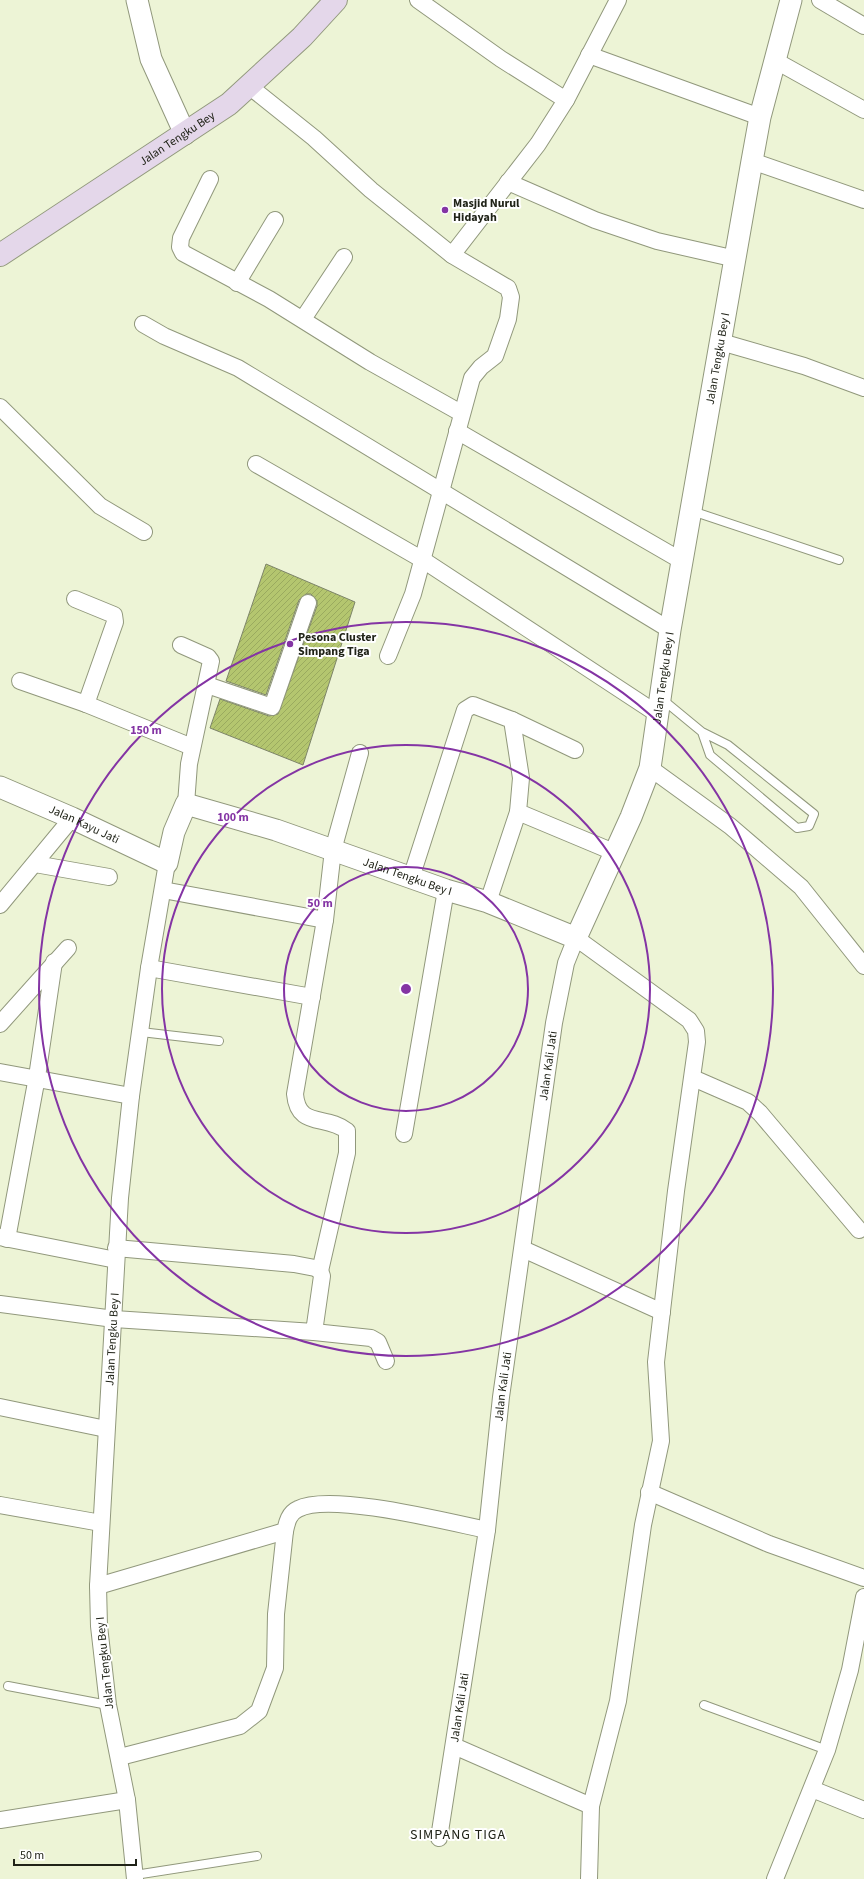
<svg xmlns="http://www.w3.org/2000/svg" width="864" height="1879" font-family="'Source Sans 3',sans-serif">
	<defs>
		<pattern id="building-hatch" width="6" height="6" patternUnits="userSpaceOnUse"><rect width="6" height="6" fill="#b4c66f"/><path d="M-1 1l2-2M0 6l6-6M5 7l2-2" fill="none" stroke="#9aaa5f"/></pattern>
	</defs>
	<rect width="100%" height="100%" fill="#edf4d6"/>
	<!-- building -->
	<path fill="url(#building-hatch)" stroke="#7d8469" d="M266 564 355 602 303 765 210 728 220 699 269 716 278 714 317 606V601L311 594H306L299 600 266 695 226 681Z"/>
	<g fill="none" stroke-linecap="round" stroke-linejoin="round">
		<defs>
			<g id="service">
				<path d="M692 511 839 560"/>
				<path d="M662 699 702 732 728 745 814 814 809 826 797 828 710 755 702 732"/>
				<path d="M141 1032 219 1041"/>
				<path d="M8 1686 108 1705"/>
				<path d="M704 1705 827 1750"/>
				<path d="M135 1875 257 1856"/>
			</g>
			<g id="minor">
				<path d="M418 0 501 59 566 100"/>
				<path d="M820 0 864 26"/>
				<path d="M589 55 760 117"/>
				<path d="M776 61 864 110"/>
				<path d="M249 86 314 138 371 190 452 255 508 288 511 297 508 319 495 356 481 367 472 378 413 594 388 656"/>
				<path d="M752 161 864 200"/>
				<path d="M210 179 181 238 180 247 183 253 269 299 370 362 461 413"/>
				<path d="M508 182 595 220 657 241 736 259"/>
				<path d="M452 255 538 144 566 100 618 0"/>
				<path d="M237 283 275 220"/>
				<path d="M303 319 344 257"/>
				<path d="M143 324 164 336 238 368 670 630"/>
				<path d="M721 342 804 366 864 388"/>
				<path d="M0 407 100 506 144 532"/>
				<path d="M457 431 682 561"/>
				<path d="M256 464 423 560 659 715"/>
				<path d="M75 599 114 615 115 622 86 704"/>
				<path d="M181 645 208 657 211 661 189 764 186 804"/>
				<path d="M20 681 86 704 192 747"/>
				<path d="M207 685 272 707 308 603"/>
				<path d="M512 720 575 750"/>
				<path d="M650 768 730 826 801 887 864 966"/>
				<path d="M35 864 109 877"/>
				<path d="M411 878 465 710 473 705 512 720 521 778 518 812 616 853"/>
				<path d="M163 890 325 920"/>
				<path d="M488 902 518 812"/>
				<path d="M0 905 72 818"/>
				<path d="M149 968 312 997"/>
				<path d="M0 1024 68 948"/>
				<path d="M0 1072 131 1096"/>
				<path d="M693 1078 748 1102 760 1113 859 1230"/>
				<path d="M404 1134 446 890"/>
				<path d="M0 1237 116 1260"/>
				<path d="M7 1239 37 1077 54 962"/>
				<path d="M523 1249 662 1312"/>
				<path d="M320 1271 347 1153V1131C326 1114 298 1129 295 1094L325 920 333 850 360 753"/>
				<path d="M0 1304 114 1319 314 1332 322 1276 320 1271 315 1268 294 1264 116 1248"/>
				<path d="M314 1332 371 1338 378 1342 386 1361"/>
				<path d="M0 1407 106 1429"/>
				<path d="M649 1492 769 1544 864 1578"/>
				<path d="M0 1505 101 1523"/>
				<path d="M98 1586 285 1531C287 1522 289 1513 298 1509 330 1492 448 1522 487 1530"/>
				<path d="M454 1746 591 1806"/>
				<path d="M120 1757 240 1726 259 1711 275 1668 276 1614 285 1531"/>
				<path d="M812 1789 864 1810"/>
				<path d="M0 1820 127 1800"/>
				<path id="s1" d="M439 1838 487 1530 501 1397 554 1023 566 963 576 938 689 1020 696 1031 697 1042 676 1191 656 1362 661 1441 643 1525 618 1701 591 1806 589 1879"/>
				<path id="s2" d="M135 1879 127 1800 108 1705 99 1626 98 1586 120 1198 131 1096 149 968 167 863"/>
				<path d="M775 1879 827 1750 850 1670 864 1597"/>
			</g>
			<g id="tertiary">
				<path d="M137 0 151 59 185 134"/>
				<path id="s3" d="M0 787 72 818 167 863 174 832 186 804 276 830 446 890 488 902 576 938 631 817 650 768 670 630 752 161 760 117 791 0"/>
			</g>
			<g id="secondary">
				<path id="s4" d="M0 255 229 104 302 37 336 0"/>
			</g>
		</defs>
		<!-- service casing -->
		<use href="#service" stroke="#91987c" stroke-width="10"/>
		<!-- minor casing -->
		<use href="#minor" stroke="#91987c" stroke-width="18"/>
		<!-- tertiary casing -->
		<use href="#tertiary" stroke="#91987c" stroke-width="23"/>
		<!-- secondary casing -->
		<use href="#secondary" stroke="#91987c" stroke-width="24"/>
		<!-- service -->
		<use href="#service" stroke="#fff" stroke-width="8"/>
		<!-- minor -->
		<use href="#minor" stroke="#fff" stroke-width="16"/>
		<!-- tertiary -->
		<use href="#tertiary" stroke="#fff" stroke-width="21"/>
		<!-- secondary -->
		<use href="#secondary" stroke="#e4d7ea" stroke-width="22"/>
	</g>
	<!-- distance rings -->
	<g fill="none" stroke="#8434a4" stroke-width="2">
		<circle cx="406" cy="989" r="122"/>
		<circle cx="406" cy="989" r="244"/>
		<circle cx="406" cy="989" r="367"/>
	</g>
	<!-- markers -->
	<g fill="#8434a4" stroke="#fff" stroke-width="1.5">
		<circle cx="445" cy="210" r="4"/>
		<circle cx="290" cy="644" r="4"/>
	</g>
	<g text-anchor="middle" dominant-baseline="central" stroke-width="4" stroke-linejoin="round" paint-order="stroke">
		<!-- street labels -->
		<g font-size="12" fill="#202318" stroke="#fff">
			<text stroke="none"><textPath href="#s4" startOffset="212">Jalan Tengku Bey</textPath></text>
			<text stroke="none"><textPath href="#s3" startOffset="1259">Jalan Tengku Bey I</textPath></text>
			<text stroke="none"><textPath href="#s3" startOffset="935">Jalan Tengku Bey I</textPath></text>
			<text stroke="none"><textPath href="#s3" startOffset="92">Jalan Kayu Jati</textPath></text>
			<text stroke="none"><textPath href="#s3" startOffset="479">Jalan Tengku Bey I</textPath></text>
			<text stroke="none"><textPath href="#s1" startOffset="780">Jalan Kali Jati</textPath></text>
			<text stroke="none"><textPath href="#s2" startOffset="543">Jalan Tengku Bey I</textPath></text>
			<text stroke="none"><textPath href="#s1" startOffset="456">Jalan Kali Jati</textPath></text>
			<text transform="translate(105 1663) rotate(-96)">Jalan Tengku Bey I</text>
			<text stroke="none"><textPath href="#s1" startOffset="132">Jalan Kali Jati</textPath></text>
		</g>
		<!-- poi labels -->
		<g font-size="12" font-weight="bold" fill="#202318" stroke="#fff" text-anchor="start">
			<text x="453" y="203">Masjid Nurul<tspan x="453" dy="14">Hidayah</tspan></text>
			<text x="298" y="637">Pesona Cluster<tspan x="298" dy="14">Simpang Tiga</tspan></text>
		</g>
		<!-- quarter labels -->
		<g font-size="14" letter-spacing="1" fill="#202318" stroke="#fff">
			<text x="458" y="1835">SIMPANG TIGA</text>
		</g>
	</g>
	<circle cx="406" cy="989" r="6" fill="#8434a4" stroke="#fff" stroke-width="2"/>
	<g font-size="12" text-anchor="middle" font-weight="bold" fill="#8434a4" stroke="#fff" stroke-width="4" stroke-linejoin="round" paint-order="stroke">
		<text x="146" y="734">150 m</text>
		<text x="233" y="821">100 m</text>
		<text x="320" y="907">50 m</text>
	</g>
	<!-- scale -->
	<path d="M14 1859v6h122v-6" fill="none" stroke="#202318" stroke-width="2"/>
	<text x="20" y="1859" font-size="12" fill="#202318" stroke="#ffffff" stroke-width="3" paint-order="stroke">50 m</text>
</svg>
